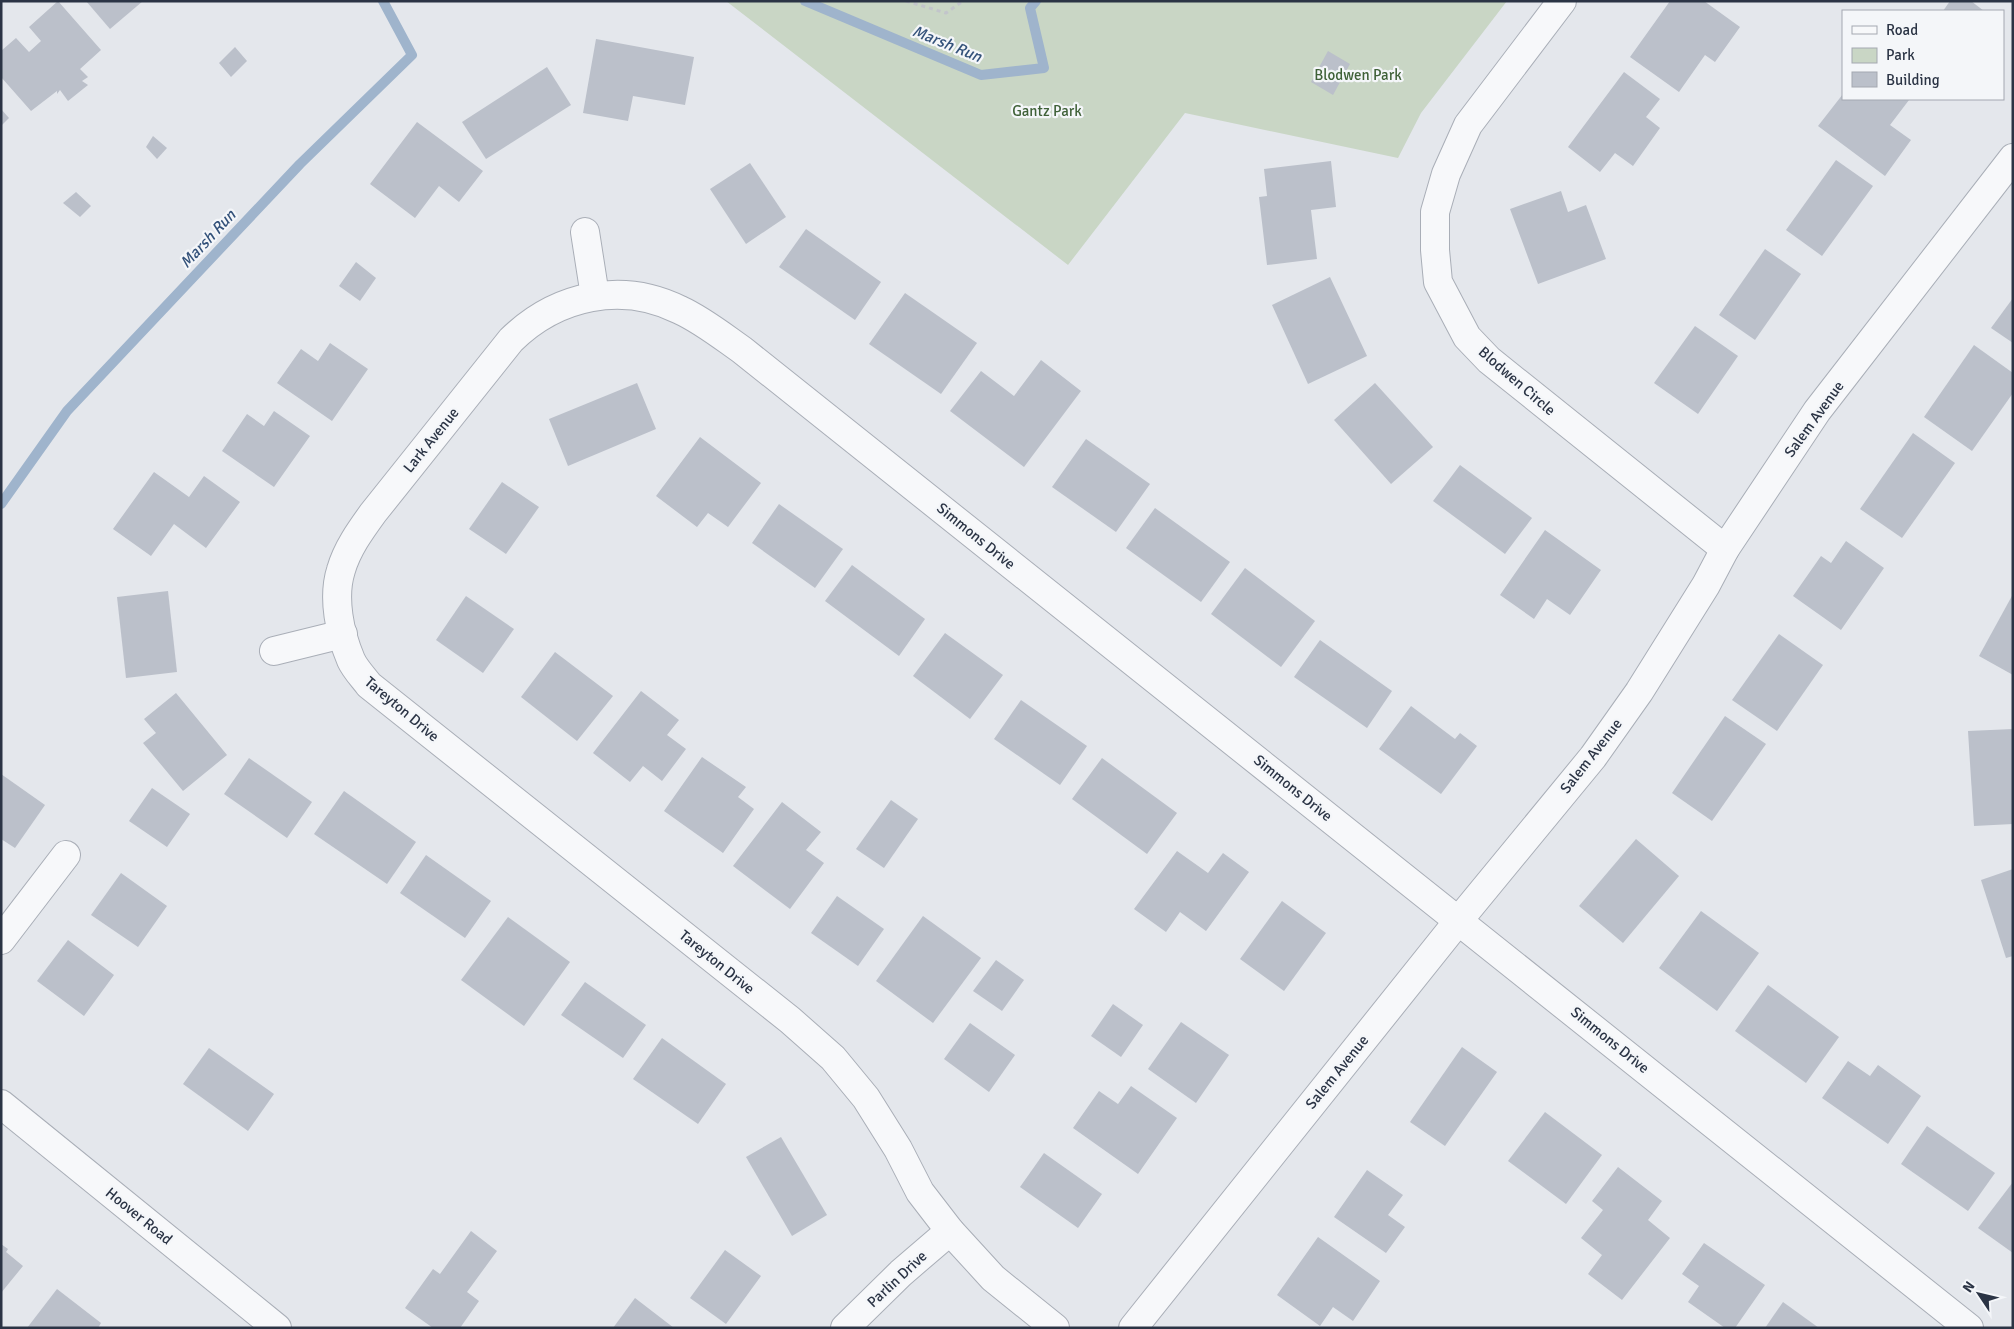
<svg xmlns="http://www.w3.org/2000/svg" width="2014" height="1329" font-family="Signika,sans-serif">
	<rect width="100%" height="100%" fill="#e4e7ec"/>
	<!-- green -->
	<path fill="#c9d6c5" d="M726 1H1507L1421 113 1398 158 1185 113 1068 265Z"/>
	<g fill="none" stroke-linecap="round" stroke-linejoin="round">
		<!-- stream -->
		<g stroke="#9fb4cc" stroke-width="10">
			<path d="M805 1 981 75 1044 68 1030 8 1036 1"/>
			<path d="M1 504 67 411 300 164 412 55 383 1"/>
		</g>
	</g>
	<!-- building -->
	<g fill="#bbc0ca">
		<path d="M58 1 101 50 80 69 88 77 82 81 88 85 68 101 60 90 57 94V91L31 111 1 77V51L16 38 29 52 41 41 29 27Z"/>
		<path d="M86 1H143L110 29Z"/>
		<path d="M1670 1H1704L1740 27 1715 62 1705 55 1679 92 1630 57Z"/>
		<path d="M1950 1H1971L1984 11H1943Z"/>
		<path d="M596 39 694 57 685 105 633 96 628 121 583 113Z"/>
		<path d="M235 47 247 61 231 77 219 63Z"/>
		<path d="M1328 51 1350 64 1333 95 1311 82Z"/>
		<path d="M547 67 571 105 486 159 462 122Z"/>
		<path d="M1624 72 1660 99 1646 117 1660 128 1633 166 1615 153 1600 172 1568 147Z"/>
		<path d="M1843 94V99L1909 100 1890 125 1911 140 1885 176 1818 126Z"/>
		<path d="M1 109 9 118 1 126Z"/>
		<path d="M417 122 483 171 459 202 439 186 415 218 370 184Z"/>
		<path d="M153 136 167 148 157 159 146 147Z"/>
		<path d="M1836 160 1873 186 1822 256 1786 230Z"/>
		<path d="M1331 161 1336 207 1311 210 1317 259 1267 265 1259 197 1267 196 1264 169Z"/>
		<path d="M750 163 786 217 746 244 710 189Z"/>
		<path d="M1561 191 1568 212 1586 205 1606 259 1538 284 1510 209Z"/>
		<path d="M76 192 91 206 80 217 63 203Z"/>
		<path d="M806 229 881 282 855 320 779 267Z"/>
		<path d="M1765 249 1801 274 1755 340 1719 315Z"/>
		<path d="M356 262 376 278 360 301 339 286Z"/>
		<path d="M1330 277 1367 356 1308 384 1272 305Z"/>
		<path d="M905 293 977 343 941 394 869 344Z"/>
		<path d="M2013 298V343L1991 328Z"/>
		<path d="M1695 326 1738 356 1698 414 1654 383Z"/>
		<path d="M330 343 368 369 332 421 277 383 301 349 318 361Z"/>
		<path d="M1974 345 2013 373V393L1972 451 1924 417Z"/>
		<path d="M1041 360 1081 391 1024 467 950 411 981 371 1014 396Z"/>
		<path d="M637 383 656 429 568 466 549 419Z"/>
		<path d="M1375 383 1433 447 1391 484 1334 420Z"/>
		<path d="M274 411 310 436 274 487 222 451 247 414 264 426Z"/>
		<path d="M1913 433 1955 463 1902 538 1860 509Z"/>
		<path d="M700 437 761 483 728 527 708 513 697 527 656 496Z"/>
		<path d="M1086 439 1150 484 1116 532 1052 487Z"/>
		<path d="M1460 465 1532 518 1505 554 1433 501Z"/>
		<path d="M154 472 189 497 204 476 240 502 206 548 174 524 151 556 113 529Z"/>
		<path d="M502 482 539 507 506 554 469 529Z"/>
		<path d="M779 504 843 549 815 588 752 543Z"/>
		<path d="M1155 508 1230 562 1201 602 1126 548Z"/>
		<path d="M1545 530 1601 570 1570 615 1547 599 1534 619 1500 595Z"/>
		<path d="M1846 541 1884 568 1841 630 1793 596 1821 556 1831 563Z"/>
		<path d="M852 565 925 619 899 656 825 601Z"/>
		<path d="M1245 568 1315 621 1281 667 1211 614Z"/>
		<path d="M168 591 177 672 126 678 117 597Z"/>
		<path d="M2013 594V675L1979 656Z"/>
		<path d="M466 596 514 629 483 673 436 640Z"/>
		<path d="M945 633 1003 675 970 719 913 676Z"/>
		<path d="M1779 634 1823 665 1777 731 1732 700Z"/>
		<path d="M1320 640 1392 691 1367 728 1294 677Z"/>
		<path d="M555 652 613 696 577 741 521 697Z"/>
		<path d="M641 691 679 720 667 735 686 749 662 781 643 766 630 782 593 753Z"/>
		<path d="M176 693 227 755 183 791 143 743 156 733 144 719Z"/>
		<path d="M1021 700 1087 746 1060 785 994 739Z"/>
		<path d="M1411 706 1455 739 1460 733 1477 746 1441 794 1379 749Z"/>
		<path d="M1725 716 1766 744 1712 821 1672 793Z"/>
		<path d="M2013 729V824L1974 826 1968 731Z"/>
		<path d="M702 757 746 787 738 797 754 809 723 853 664 811Z"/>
		<path d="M249 758 312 802 287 838 224 794Z"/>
		<path d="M1102 758 1177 813 1147 854 1072 799Z"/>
		<path d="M1 774 45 805 15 848 1 839Z"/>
		<path d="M152 788 190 814 167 847 129 821Z"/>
		<path d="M344 791 416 842 387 884 314 834Z"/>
		<path d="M891 800 918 819 884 868 856 849Z"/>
		<path d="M782 802 821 832 806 850 824 863 790 909 733 866Z"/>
		<path d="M1636 839 1679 876 1623 943 1579 906Z"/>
		<path d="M1177 851 1208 873 1223 853 1249 872 1206 931 1180 912 1166 932 1134 909Z"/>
		<path d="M426 855 491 901 465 938 400 893Z"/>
		<path d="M2013 869V956L2006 958 1981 880Z"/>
		<path d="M121 873 167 906 138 947 91 915Z"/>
		<path d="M837 896 884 929 858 966 811 933Z"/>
		<path d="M1282 901 1326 933 1284 991 1240 959Z"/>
		<path d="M1701 911 1759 953 1717 1011 1659 968Z"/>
		<path d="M923 916 981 958 933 1023 876 981Z"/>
		<path d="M508 917 570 962 524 1026 461 980Z"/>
		<path d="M68 940 114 975 84 1016 37 981Z"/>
		<path d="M996 960 1024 980 1002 1011 973 991Z"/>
		<path d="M585 982 646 1025 623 1058 561 1015Z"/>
		<path d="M1768 985 1839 1037 1806 1083 1735 1031Z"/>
		<path d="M1113 1004 1143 1025 1121 1057 1091 1036Z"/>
		<path d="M1181 1022 1229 1055 1196 1103 1148 1069Z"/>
		<path d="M970 1023 1015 1055 989 1092 944 1059Z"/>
		<path d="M662 1038 726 1084 698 1124 633 1079Z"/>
		<path d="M1462 1047 1497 1072 1445 1146 1410 1122Z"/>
		<path d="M209 1048 274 1094 248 1131 183 1084Z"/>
		<path d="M1848 1061 1870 1076 1878 1065 1921 1096 1888 1144 1822 1098Z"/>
		<path d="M1131 1086 1177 1118 1138 1174 1073 1128 1099 1091 1118 1104Z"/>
		<path d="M1545 1112 1602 1155 1566 1204 1508 1161Z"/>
		<path d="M1927 1126 1995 1173 1968 1211 1901 1164Z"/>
		<path d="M781 1137 827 1215 792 1236 746 1157Z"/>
		<path d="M1044 1153 1102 1194 1078 1228 1020 1187Z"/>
		<path d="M1618 1167 1662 1201 1648 1220 1670 1238 1622 1300 1588 1274 1602 1255 1581 1238 1603 1210 1592 1201Z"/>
		<path d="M1367 1170 1403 1195 1388 1215 1405 1227 1386 1253 1334 1217Z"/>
		<path d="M2013 1182V1253L1978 1228Z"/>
		<path d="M471 1231 497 1251 467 1292 479 1301 460 1328H433L405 1308 433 1269 440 1274Z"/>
		<path d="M1318 1237 1380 1281 1353 1321 1333 1307 1320 1326 1277 1295Z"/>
		<path d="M1704 1243 1765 1285 1735 1328H1725L1688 1302 1699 1286 1682 1274Z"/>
		<path d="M1 1244 8 1249 6 1252 23 1266 1 1293Z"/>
		<path d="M725 1250 761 1276 726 1324 690 1298Z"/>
		<path d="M57 1289 101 1323 98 1328H27Z"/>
		<path d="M635 1298 674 1328H613Z"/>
		<path d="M1783 1302 1819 1328H1765Z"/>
	</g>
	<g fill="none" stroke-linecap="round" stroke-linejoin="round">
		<defs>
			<g id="minor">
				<path d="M1562 1 1468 125 1446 174 1435 212V250L1438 282 1467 337 1489 360 1725 549"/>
				<path d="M585 232 595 296"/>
				<path d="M274 651 343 634"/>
				<path d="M1 940 66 855"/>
				<path d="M1 1104 277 1328"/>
				<path d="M845 1328 901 1273 950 1231"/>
				<path d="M1055 1328 993 1278 950 1231 920 1192 898 1149 866 1098 833 1058 790 1020 369 685C363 677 355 669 351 660 340 634 332 598 341 570 347 549 360 531 373 513L511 340C557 295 622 281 680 310 702 320 722 336 742 350L1969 1328"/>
				<path d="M1133 1328 1459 920 1593 757 1639 692 1706 585 1725 549 1817 411 2013 158"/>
			</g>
		</defs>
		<!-- minor casing -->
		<use href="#minor" stroke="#a9aeb7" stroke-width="30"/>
		<!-- path -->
		<path stroke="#c2c5cb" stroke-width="3" stroke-dasharray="4 4" stroke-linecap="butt" d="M906 1 946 13 963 1"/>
		<!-- minor -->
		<use href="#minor" stroke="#f7f8fa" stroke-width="28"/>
	</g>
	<g text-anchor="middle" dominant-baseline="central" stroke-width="4.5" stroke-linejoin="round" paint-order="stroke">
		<!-- park labels -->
		<g font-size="15" fill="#3f6138" stroke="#f4f6f9">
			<text x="1358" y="75">Blodwen Park</text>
			<text x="1047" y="111">Gantz Park</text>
		</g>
		<!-- street labels -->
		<g font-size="15" fill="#2b3445" stroke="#f4f6f9">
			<text transform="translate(1517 381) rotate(41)">Blodwen Circle</text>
			<text transform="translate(1814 419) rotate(-54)">Salem Avenue</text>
			<text transform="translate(431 440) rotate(-51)">Lark Avenue</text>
			<text transform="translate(976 536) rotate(39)">Simmons Drive</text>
			<text transform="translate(402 709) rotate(40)">Tareyton Drive</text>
			<text transform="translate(1591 756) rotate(-52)">Salem Avenue</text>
			<text transform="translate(1293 788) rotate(39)">Simmons Drive</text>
			<text transform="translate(717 962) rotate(39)">Tareyton Drive</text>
			<text transform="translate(1610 1040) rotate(39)">Simmons Drive</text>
			<text transform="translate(1337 1072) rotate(-51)">Salem Avenue</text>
			<text transform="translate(139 1216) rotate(39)">Hoover Road</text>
			<text transform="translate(897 1279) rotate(-43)">Parlin Drive</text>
		</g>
		<!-- water labels -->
		<g font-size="16" font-style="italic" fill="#34527a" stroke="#f4f6f9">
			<text transform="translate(947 44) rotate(22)">Marsh Run</text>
			<text transform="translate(208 239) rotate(-47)">Marsh Run</text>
		</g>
	</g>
	<!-- border -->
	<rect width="2014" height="1329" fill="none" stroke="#2b3445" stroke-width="5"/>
	<!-- legend -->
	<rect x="1842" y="10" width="162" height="90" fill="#f4f6f9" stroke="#a4a8b1"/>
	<rect x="1852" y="26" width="25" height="8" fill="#f7f8fa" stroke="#a4a8b1"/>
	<text x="1886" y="35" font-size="15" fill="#2b3445">Road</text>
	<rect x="1852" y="48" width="25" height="15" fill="#c9d6c5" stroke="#a4a8b1"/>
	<text x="1886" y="60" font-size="15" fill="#2b3445">Park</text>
	<rect x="1852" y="72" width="25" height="15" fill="#bbc0ca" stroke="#a4a8b1"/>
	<text x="1886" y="85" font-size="15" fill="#2b3445">Building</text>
	<!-- north arrow -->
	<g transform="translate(1979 1294) rotate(305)" stroke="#f4f6f9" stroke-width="4" paint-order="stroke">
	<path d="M0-4L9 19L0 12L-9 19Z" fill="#2b3445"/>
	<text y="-8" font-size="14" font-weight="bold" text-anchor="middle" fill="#2b3445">N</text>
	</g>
</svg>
